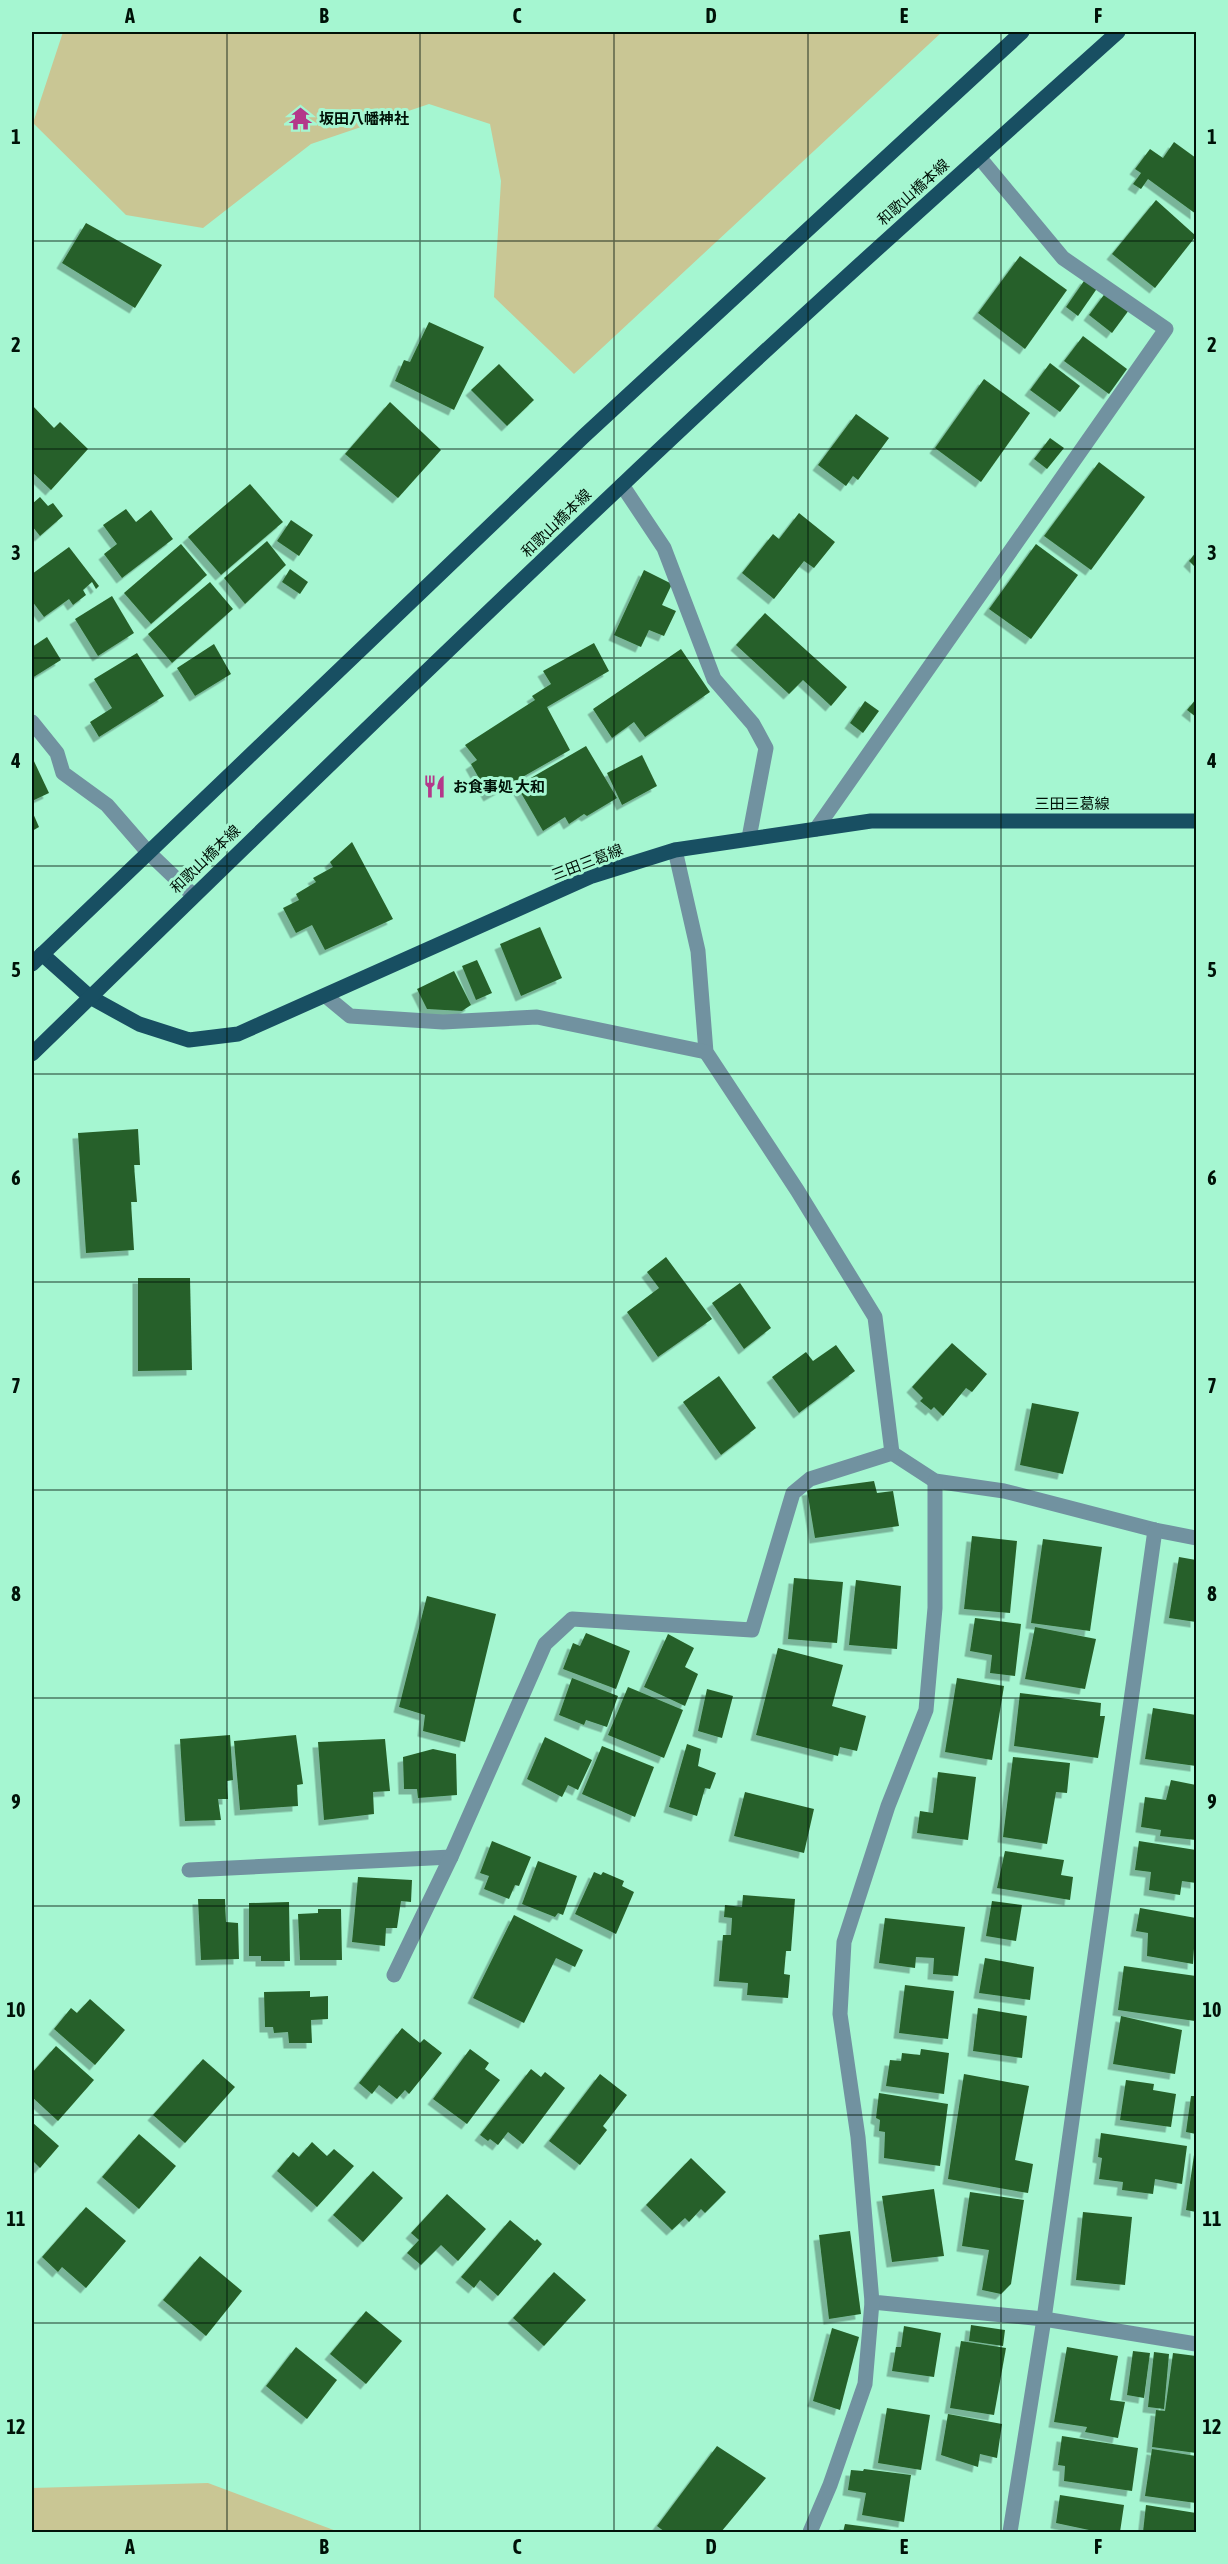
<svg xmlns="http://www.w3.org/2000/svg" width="1228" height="2564" font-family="'Asap Condensed','Noto Sans JP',sans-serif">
	<defs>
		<filter id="shadow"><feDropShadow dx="-5.5" dy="5.5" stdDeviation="0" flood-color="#0004"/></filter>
	</defs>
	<rect width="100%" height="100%" fill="#a5f6d1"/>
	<!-- green -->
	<g fill="#c9c694">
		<path d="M63 32H942L574 374 494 297 501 181 490 124 429 104 311 144 203 228 126 215 33 123Z"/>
		<path d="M208 2483 339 2532H32V2488Z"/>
	</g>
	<!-- building -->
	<g fill="#276129" filter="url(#shadow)">
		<path d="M1174 142 1196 158V214L1148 179 1141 189 1133 184 1141 173 1135 169 1150 149 1163 158Z"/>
		<path d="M1156 200 1196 236 1155 288 1112 254Z"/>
		<path d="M86 223 162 265 135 308 62 263Z"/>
		<path d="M1020 256 1067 290 1025 349 978 313Z"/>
		<path d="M1086 278 1098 287 1078 316 1066 307Z"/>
		<path d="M1106 292 1129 310 1112 333 1089 315Z"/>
		<path d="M429 322 484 347 454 410 395 381 404 360 410 362Z"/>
		<path d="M1083 336 1127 369 1109 394 1064 361Z"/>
		<path d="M1050 363 1080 386 1060 412 1030 390Z"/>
		<path d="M499 364 534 400 507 426 471 390Z"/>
		<path d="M984 379 1030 413 981 482 935 448Z"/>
		<path d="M390 402 441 450 398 498 345 454Z"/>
		<path d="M32 405 54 428 60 422 88 449 51 490 32 472Z"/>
		<path d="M856 414 889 438 858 480 853 476 846 486 818 465Z"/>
		<path d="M1050 438 1064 448 1047 469 1034 459Z"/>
		<path d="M1099 462 1145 497 1091 570 1044 536Z"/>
		<path d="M250 484 283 522 221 575 188 537Z"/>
		<path d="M40 497 48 506 53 503 63 516 40 536 32 526V504Z"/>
		<path d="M126 509 136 522 151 510 173 539 122 578 104 554 117 544 103 525Z"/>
		<path d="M799 513 835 542 814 568 804 561 774 599 742 573 773 534 779 539Z"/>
		<path d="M291 520 313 535 299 556 277 541Z"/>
		<path d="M267 541 286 565 245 604 224 578Z"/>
		<path d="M181 544 207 575 151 624 124 593Z"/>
		<path d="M1036 544 1078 575 1031 639 989 609Z"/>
		<path d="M69 547 99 586 96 589 92 582 83 590 86 595 73 605 69 599 44 617 32 601V574Z"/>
		<path d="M1196 552V568L1189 561Z"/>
		<path d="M290 569 308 582 300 594 282 582Z"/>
		<path d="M644 570 672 584 662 605 676 611 664 636 649 630 641 647 614 635Z"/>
		<path d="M210 582 233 609 172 663 148 634Z"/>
		<path d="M112 596 134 633 98 656 75 619Z"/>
		<path d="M765 613 847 687 831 706 803 680 789 694 736 645Z"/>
		<path d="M47 637 61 660 32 678V647Z"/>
		<path d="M594 643 609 671 547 707 570 750 489 796 471 764 477 760 465 745 535 700 532 696 551 684 543 671Z"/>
		<path d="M214 644 231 674 195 696 177 668Z"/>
		<path d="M681 649 710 692 645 737 634 722 612 738 593 709Z"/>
		<path d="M137 653 164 696 99 737 90 722 112 708 94 679Z"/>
		<path d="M1196 699V717L1187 710Z"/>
		<path d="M865 701 879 711 863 733 850 723Z"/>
		<path d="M586 746 617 798 587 816 584 814 569 824 565 817 543 831 517 786Z"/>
		<path d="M642 755 657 786 622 805 607 773Z"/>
		<path d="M32 757 49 793 32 801Z"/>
		<path d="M32 811 39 827 32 831Z"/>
		<path d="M352 842 393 919 325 950 312 925 296 933 283 908 299 900 296 894 316 882 313 878 333 867 330 862Z"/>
		<path d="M540 927 562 978 521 996 500 944Z"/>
		<path d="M477 960 492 993 476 1000 462 966Z"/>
		<path d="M454 971 471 1005 462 1011 427 1009 417 989Z"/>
		<path d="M138 1129 140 1165H134L137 1202H131L134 1250 86 1253 78 1133Z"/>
		<path d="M666 1257 712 1319 658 1357 627 1312 659 1288 647 1272Z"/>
		<path d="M138 1278H190L192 1370 138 1371Z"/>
		<path d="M740 1283 771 1328 744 1349 712 1303Z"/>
		<path d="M952 1343 987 1374 972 1392 966 1388 943 1416 934 1407 931 1410 920 1401 923 1398 912 1387Z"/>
		<path d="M836 1345 855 1371 799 1413 772 1377 806 1352 813 1361Z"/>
		<path d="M719 1376 756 1428 721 1455 683 1402Z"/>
		<path d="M1032 1403 1079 1412 1063 1474 1020 1465Z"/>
		<path d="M874 1481 877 1493 893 1491 899 1526 815 1538 807 1490Z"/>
		<path d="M972 1536 1017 1541 1010 1613 964 1609Z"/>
		<path d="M1043 1539 1102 1547 1090 1631 1031 1623Z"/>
		<path d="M1179 1557 1196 1560V1622L1169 1618Z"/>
		<path d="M794 1578 843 1582 837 1643 788 1639Z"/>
		<path d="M856 1580 901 1586 897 1649 849 1645Z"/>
		<path d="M427 1596 496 1614 465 1742 423 1731 425 1715 399 1707Z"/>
		<path d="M975 1618 1021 1624 1015 1676 990 1673 992 1655 970 1651Z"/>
		<path d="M1035 1627 1096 1639 1085 1689 1025 1679Z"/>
		<path d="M586 1633 630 1651 616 1689 563 1669 573 1643 580 1646Z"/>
		<path d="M668 1634 694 1648 685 1667 698 1674 685 1706 644 1687Z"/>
		<path d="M778 1648 843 1665 832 1706 866 1716 857 1751 840 1747 838 1756 756 1735Z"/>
		<path d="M572 1678 618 1696 607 1727 586 1720 584 1725 559 1715Z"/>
		<path d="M957 1678 1004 1686 992 1760 945 1752Z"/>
		<path d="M628 1687 683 1710 664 1758 608 1735Z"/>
		<path d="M707 1689 733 1696 722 1738 698 1731Z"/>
		<path d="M1020 1693 1101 1703 1100 1716H1105L1098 1758 1014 1746Z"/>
		<path d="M1153 1708 1196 1715V1766L1145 1759Z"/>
		<path d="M230 1735 233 1780 227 1781 228 1799H218L221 1820 185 1821 180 1739Z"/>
		<path d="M296 1735 303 1784 297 1785 298 1806 240 1810 234 1741Z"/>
		<path d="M545 1737 592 1760 578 1790 568 1785 562 1797 527 1779Z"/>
		<path d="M385 1739 390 1791 373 1792 374 1814 324 1820 318 1742Z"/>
		<path d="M687 1744 701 1749 698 1766 716 1773 710 1789 705 1788 697 1816 669 1807Z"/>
		<path d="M602 1746 654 1767 635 1817 582 1794Z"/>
		<path d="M433 1749 456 1754 457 1795 418 1798 417 1789H404L403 1757Z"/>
		<path d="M1013 1757 1070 1763 1067 1793 1056 1792 1047 1844 1003 1837Z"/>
		<path d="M938 1772 976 1777 968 1840 917 1833 920 1811 933 1813Z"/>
		<path d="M1171 1780 1196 1785V1840L1160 1836 1161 1830 1141 1827 1145 1797 1166 1800Z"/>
		<path d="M745 1792 814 1809 804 1853 734 1836Z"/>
		<path d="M492 1841 531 1857 519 1886 515 1885 509 1899 484 1889 489 1876 480 1873Z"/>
		<path d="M1139 1841 1196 1850V1883L1182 1881 1180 1895 1149 1890 1151 1872 1135 1870Z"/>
		<path d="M1005 1851 1064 1860 1061 1875 1073 1877 1070 1900 997 1888Z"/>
		<path d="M538 1861 577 1876 563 1915 558 1913 555 1917 522 1904Z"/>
		<path d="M594 1872 601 1875 603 1872 624 1881 622 1886 634 1892 616 1934 575 1914Z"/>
		<path d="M358 1877 412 1880 411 1902 401 1901 397 1928H386L385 1946 352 1942Z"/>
		<path d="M743 1895 795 1899 791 1951H786L784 1974 790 1975 788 1998 747 1995 748 1983 719 1981 723 1935H731L732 1918 724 1917 725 1905 742 1907Z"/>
		<path d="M198 1899H225L226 1922 238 1923 239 1959 201 1960Z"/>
		<path d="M992 1901 1022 1905 1016 1941 986 1936Z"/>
		<path d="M289 1902 290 1961H261V1956H249V1903Z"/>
		<path d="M1140 1908 1196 1918 1193 1964 1147 1956 1148 1933 1136 1931Z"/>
		<path d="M318 1909H341L342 1960H300L298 1914 318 1913Z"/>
		<path d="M514 1915 583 1950 575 1967 556 1958 524 2023 473 1998Z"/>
		<path d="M885 1918 965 1927 958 1976 933 1974 934 1958 916 1957 915 1968 879 1963Z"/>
		<path d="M985 1958 1034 1967 1030 2000 979 1993Z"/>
		<path d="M1124 1966 1196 1976 1195 2021 1118 2010Z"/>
		<path d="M905 1985 954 1991 948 2039 899 2033Z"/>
		<path d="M310 1991V1997L328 1996V2019L311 2020 312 2043H289L288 2032 274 2033 273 2027H265L264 1992Z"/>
		<path d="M90 1999 125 2030 95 2065 54 2029 71 2008 77 2013Z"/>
		<path d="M978 2008 1027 2016 1022 2058 973 2051Z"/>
		<path d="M1121 2016 1182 2030 1175 2074 1113 2064Z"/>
		<path d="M402 2028 420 2043 424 2039 442 2053 409 2094 405 2090 397 2099 379 2085 372 2094 359 2083Z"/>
		<path d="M56 2046 94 2080 58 2121 32 2097V2073Z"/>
		<path d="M470 2049 489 2063 485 2069 500 2080 467 2124 433 2099Z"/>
		<path d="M921 2049 949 2053 944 2094 886 2086 890 2060 901 2061 902 2053 920 2055Z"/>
		<path d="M203 2059 235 2087 185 2143 153 2115Z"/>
		<path d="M531 2069 541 2077 545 2072 565 2088 523 2144 508 2132 498 2145 490 2139 488 2141 480 2135Z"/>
		<path d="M600 2074 627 2095 603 2126 607 2130 580 2165 549 2141Z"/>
		<path d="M964 2074 1029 2086 1015 2160 1033 2164 1028 2193 948 2179Z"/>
		<path d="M1126 2080 1154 2084 1153 2090 1176 2094 1171 2127 1120 2120Z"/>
		<path d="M879 2093 948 2104 940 2166 884 2158 885 2132 879 2131 880 2120 876 2118Z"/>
		<path d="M1191 2096H1196V2134L1186 2132Z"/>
		<path d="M32 2122 59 2146 40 2168 32 2160Z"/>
		<path d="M1101 2133 1187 2146 1182 2184 1155 2179 1153 2194 1122 2190 1123 2182 1099 2179 1102 2158 1098 2157Z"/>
		<path d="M139 2134 176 2166 139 2209 102 2177Z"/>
		<path d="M312 2142 327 2156 334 2149 354 2166 317 2207 277 2171 293 2152 299 2157Z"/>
		<path d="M1195 2148H1196V2212L1186 2210Z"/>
		<path d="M691 2158 726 2192 705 2213 701 2209 689 2222 685 2218 672 2230 646 2205Z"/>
		<path d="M373 2171 403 2198 363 2242 333 2215Z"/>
		<path d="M934 2189 944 2256 892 2262 882 2196Z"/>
		<path d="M970 2192 1024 2200 1011 2284 1001 2294 982 2290 989 2250 962 2246Z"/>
		<path d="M447 2194 486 2229 458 2261 441 2245 421 2265 407 2253 419 2240 411 2233Z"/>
		<path d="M86 2207 126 2241 86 2288 62 2267 58 2272 42 2257Z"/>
		<path d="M1083 2212 1132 2217 1125 2285 1076 2280Z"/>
		<path d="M510 2220 535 2241 537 2239 542 2244 498 2296 480 2280 474 2288 461 2277Z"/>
		<path d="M850 2231 861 2314 829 2319 819 2235Z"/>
		<path d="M200 2256 242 2291 206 2336 163 2300Z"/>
		<path d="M554 2272 586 2300 544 2346 513 2318Z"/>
		<path d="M366 2311 402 2341 366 2384 330 2354Z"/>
		<path d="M971 2325 1005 2330 1003 2346 969 2341Z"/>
		<path d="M904 2326 941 2333 934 2377 892 2371 896 2347H901Z"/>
		<path d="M832 2328 859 2337 840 2410 813 2401Z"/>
		<path d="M961 2341 1006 2348 994 2415 950 2408Z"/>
		<path d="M296 2347 337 2380 307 2419 266 2386Z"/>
		<path d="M1067 2347 1118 2356 1110 2400 1125 2402 1118 2438 1085 2432 1087 2427 1054 2422Z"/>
		<path d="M1133 2351 1150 2353 1144 2398 1127 2395Z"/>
		<path d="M1154 2352 1169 2354 1164 2409 1148 2407Z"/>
		<path d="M1173 2353 1196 2356V2453L1152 2447 1156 2410 1165 2411Z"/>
		<path d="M887 2408 930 2415 921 2470 878 2463Z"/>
		<path d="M948 2414 1002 2424 997 2458 980 2454 978 2467 941 2455Z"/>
		<path d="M1062 2436 1138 2448 1132 2491 1064 2481 1065 2466 1058 2465Z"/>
		<path d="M717 2446 766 2478 721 2532H665L657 2526Z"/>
		<path d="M1152 2449 1196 2456V2503L1145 2496Z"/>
		<path d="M864 2469 911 2475 904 2522 862 2515 866 2493 848 2490 851 2470 863 2471Z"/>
		<path d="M1060 2495 1124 2505 1120 2532H1089V2530L1056 2523Z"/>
		<path d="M1146 2505 1196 2513V2532H1143Z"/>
		<path d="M845 2524 899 2531V2532H843Z"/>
	</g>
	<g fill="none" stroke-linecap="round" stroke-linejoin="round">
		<!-- minor -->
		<g stroke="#7192a0" stroke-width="15">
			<path d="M622 485 664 548 714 679 753 724 766 748 749 838"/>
			<path d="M32 722 57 753 63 773 107 805 147 851 193 895"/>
			<path d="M816 829 1166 329 1063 258 979 157"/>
			<path d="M675 850 698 951 706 1052 797 1190 875 1317 892 1453 935 1481 1004 1491 1155 1530 1196 1538"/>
			<path d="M327 997 350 1016 443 1022 537 1017 706 1052"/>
			<path d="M935 1481V1608L926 1710 888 1806 844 1942 840 2014 858 2137 872 2302 1044 2319 1196 2344"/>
			<path d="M189 1870 451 1857"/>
			<path d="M394 1975 451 1857 545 1644 572 1619 752 1630 793 1493 810 1479 892 1453"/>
			<path d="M810 2532 830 2485 865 2384 872 2302"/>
			<path d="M1010 2532 1044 2319 1155 1530"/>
		</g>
		<!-- major -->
		<g stroke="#184f62" stroke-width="15">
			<path d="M42 954 90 997 139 1024 189 1040 238 1034 592 876 675 850 871 821H1196"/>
			<path d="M32 964 584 436 1022 32"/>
			<path d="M32 1054C227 864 422 674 620 487 783 332 951 182 1118 32"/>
		</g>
	</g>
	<!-- grid -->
	<path fill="none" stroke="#001208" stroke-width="1.5" stroke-opacity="0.55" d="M227 32V2532M420 32V2532M614 32V2532M808 32V2532M1001 32V2532M32 241H1196M32 449H1196M32 658H1196M32 866H1196M32 1074H1196M32 1282H1196M32 1490H1196M32 1698H1196M32 1906H1196M32 2115H1196M32 2323H1196"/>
	<!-- icons -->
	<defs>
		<symbol id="temple-bare" viewBox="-9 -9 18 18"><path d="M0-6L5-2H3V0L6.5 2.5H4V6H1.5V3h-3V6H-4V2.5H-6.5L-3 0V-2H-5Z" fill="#b4388a" stroke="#a5f6d1" stroke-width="2.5" paint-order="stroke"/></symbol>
		<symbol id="restaurant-bare" viewBox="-9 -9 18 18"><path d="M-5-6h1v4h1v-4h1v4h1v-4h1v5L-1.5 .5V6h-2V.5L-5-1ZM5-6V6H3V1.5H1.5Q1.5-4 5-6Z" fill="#b4388a" stroke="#a5f6d1" stroke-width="2.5" paint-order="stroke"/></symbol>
	</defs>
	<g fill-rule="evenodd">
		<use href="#temple-bare" x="284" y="102" width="33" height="33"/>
		<use href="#restaurant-bare" x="418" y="770" width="33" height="33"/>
	</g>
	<g text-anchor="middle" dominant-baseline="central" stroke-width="6" stroke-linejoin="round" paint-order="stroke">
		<!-- poi labels -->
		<g font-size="15" font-weight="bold" fill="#001208" stroke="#a5f6d1" text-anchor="start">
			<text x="319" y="118">坂田八幡神社</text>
			<text x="453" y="786">お食事処 大和</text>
		</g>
		<!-- street labels -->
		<g font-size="15" fill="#001208" stroke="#a5f6d1">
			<text transform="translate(913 192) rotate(-42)">和歌山橋本線</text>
			<text transform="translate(556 523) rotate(-44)">和歌山橋本線</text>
			<text x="1072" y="803">三田三葛線</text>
			<text transform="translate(205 859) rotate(-44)">和歌山橋本線</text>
			<text transform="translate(587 862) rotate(-21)">三田三葛線</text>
		</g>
	</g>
	<!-- border -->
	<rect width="1228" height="2564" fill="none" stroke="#a5f6d1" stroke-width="66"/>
	<rect x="33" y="33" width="1162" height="2498" fill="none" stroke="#001208" stroke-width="2"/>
	<g font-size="20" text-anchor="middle" font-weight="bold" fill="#001208">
		<text x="130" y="23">A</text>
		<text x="324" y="23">B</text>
		<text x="517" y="23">C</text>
		<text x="711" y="23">D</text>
		<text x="904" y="23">E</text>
		<text x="1098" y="23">F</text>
		<text x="16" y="144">1</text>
		<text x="1212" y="144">1</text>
		<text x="16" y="352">2</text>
		<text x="1212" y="352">2</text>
		<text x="16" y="560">3</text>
		<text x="1212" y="560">3</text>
		<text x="16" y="768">4</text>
		<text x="1212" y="768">4</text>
		<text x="16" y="977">5</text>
		<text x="1212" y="977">5</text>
		<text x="16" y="1185">6</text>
		<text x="1212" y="1185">6</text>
		<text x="16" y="1393">7</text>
		<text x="1212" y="1393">7</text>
		<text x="16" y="1601">8</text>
		<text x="1212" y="1601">8</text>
		<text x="16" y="1809">9</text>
		<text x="1212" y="1809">9</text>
		<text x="16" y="2017">10</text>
		<text x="1212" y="2017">10</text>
		<text x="16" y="2226">11</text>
		<text x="1212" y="2226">11</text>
		<text x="16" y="2434">12</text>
		<text x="1212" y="2434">12</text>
		<text x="130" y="2554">A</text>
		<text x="324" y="2554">B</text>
		<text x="517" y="2554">C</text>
		<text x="711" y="2554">D</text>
		<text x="904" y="2554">E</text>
		<text x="1098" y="2554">F</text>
	</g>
</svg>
